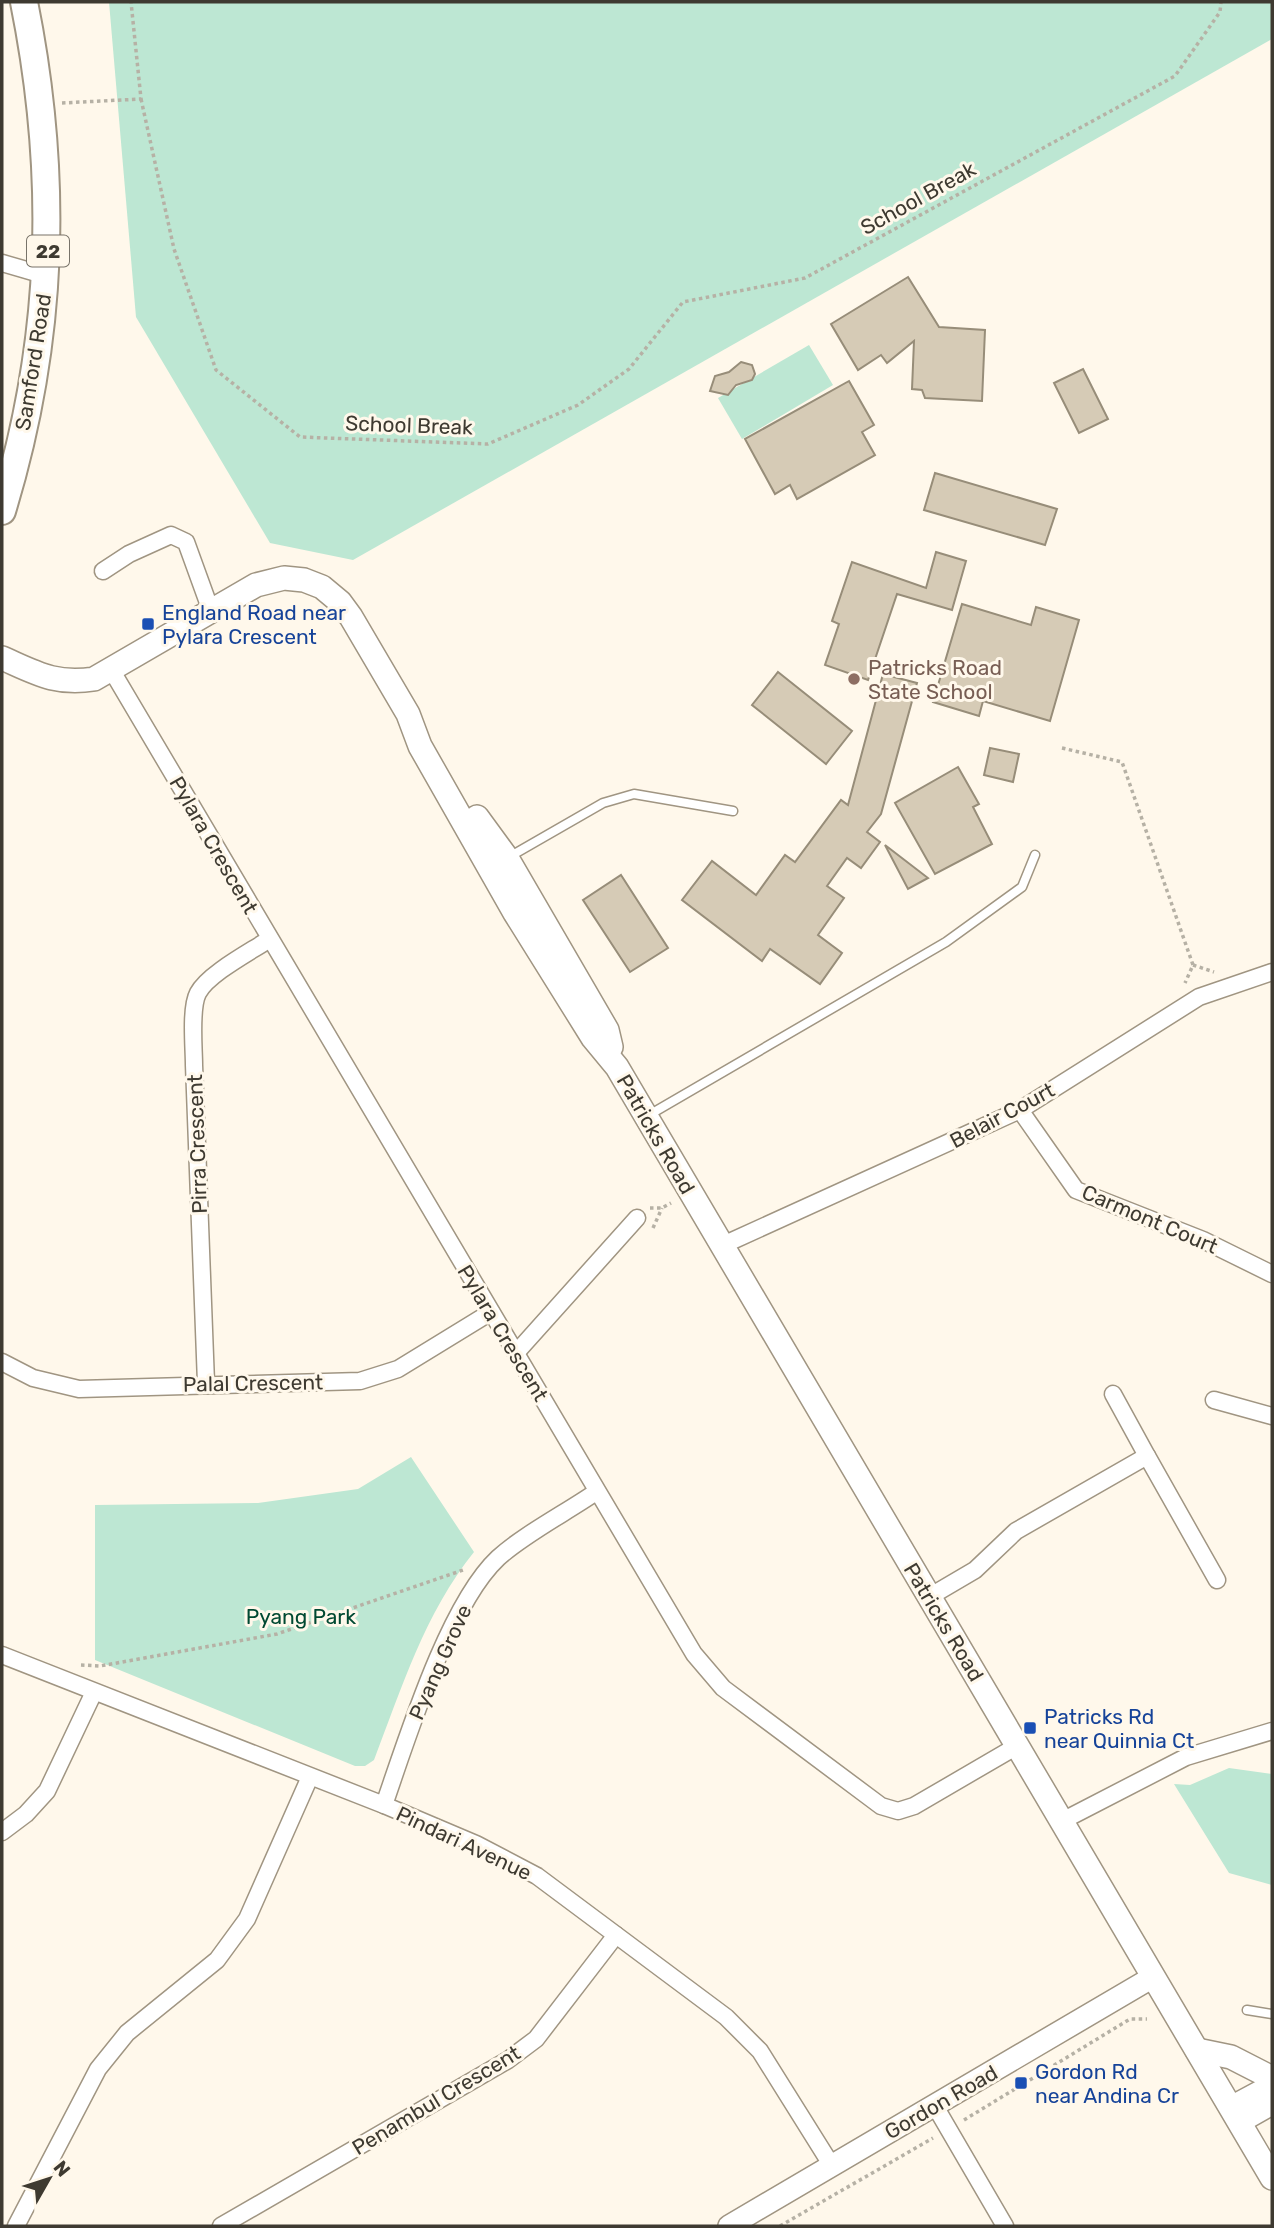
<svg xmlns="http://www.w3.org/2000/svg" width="1274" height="2228" font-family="Rubik,sans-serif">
	<rect width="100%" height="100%" fill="#fff8eb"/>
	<!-- green -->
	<g fill="#bde7d3">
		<path d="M109 2H1272V39L353 560 270 543 136 317Z"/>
		<path d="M809 345 833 385 742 439 718 398Z"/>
		<path d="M411 1457 474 1552C425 1613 402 1687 374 1760L365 1766H355L95 1660V1505L258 1503 358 1489Z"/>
		<path d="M1229 1768 1272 1774V1885L1229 1873 1174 1784 1190 1785Z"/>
	</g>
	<!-- building -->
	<g fill="#d6cbb6" stroke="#978d79" stroke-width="2">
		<path d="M908 277 939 327 985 330 982 401 925 398 922 390 912 389 914 341 887 363 881 355 858 370 831 324Z"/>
		<path d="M741 362 752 365 755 374 752 380 736 385 728 395 710 391 715 376 729 372Z"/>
		<path d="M1083 369 1108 419 1079 433 1054 383Z"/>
		<path d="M849 381 874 425 862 432 875 455 797 499 790 485 775 494 745 439Z"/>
		<path d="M935 473 1057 509 1045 545 924 510Z"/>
		<path d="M936 552 966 561 952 610 897 594 868 680 825 665 839 624 832 621 852 562 926 588Z"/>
		<path d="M962 604 1031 625 1036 607 1079 620 1050 721 983 701 979 716 933 702Z"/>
		<path d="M778 672 852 731 826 764 752 705Z"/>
		<path d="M883 674 917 683 881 814 867 832 880 842 861 868 847 858 827 886 844 898 818 935 842 953 820 984 770 949 762 961 682 900 712 861 756 895 785 855 795 862 841 800 848 805Z"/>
		<path d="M990 748 1019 754 1013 782 984 775Z"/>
		<path d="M958 767 979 804 973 807 992 844 935 874 895 803Z"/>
		<path d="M885 845 928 878 908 889Z"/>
		<path d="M621 875 668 948 630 972 583 900Z"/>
	</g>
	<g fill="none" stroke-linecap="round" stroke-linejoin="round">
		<defs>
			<g id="service">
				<path d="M509 857 603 803 634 794 733 811"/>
				<path d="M649 1115 946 942 1022 887 1035 855"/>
				<path d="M1247 2010 1272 2014"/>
			</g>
			<g id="minor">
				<path d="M2 263 47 276"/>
				<path d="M103 571 129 554 171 535 186 542 211 611"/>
				<path d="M112 671 694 1654 723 1688 881 1806 898 1811 914 1806 1017 1746"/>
				<path d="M1020 1110 1076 1190 1203 1240 1272 1274"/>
				<path d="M723 1245 1020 1110 1199 997 1272 972"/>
				<path d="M516 1353 637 1218"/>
				<path d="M2 1362 33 1378 79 1389 360 1381 398 1369 491 1312"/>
				<path d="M206 1383 194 1065C194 1048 190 1008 198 993 208 974 250 952 268 940"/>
				<path d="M1113 1394 1147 1456"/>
				<path d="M1214 1400 1272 1416"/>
				<path d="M929 1597 975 1570 1016 1531 1147 1456 1217 1580"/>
				<path d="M2 1655 384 1805 476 1844 537 1876 726 2017 760 2051 832 2166"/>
				<path d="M384 1805C407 1739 448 1605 498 1558 523 1535 567 1512 596 1492"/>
				<path d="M1062 1821 1186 1757 1272 1731"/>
				<path d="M2 1832 26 1814 47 1791 94 1692"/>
				<path d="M935 2106 1005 2226"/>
				<path d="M16 2226 98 2069 127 2033 217 1960 247 1919 309 1779"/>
				<path d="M221 2226 508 2060 536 2039 616 1935"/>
			</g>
			<g id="tertiary">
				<path d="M1231 2107 1272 2085"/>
				<path d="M1240 2122 1272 2104"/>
				<path d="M729 2226 1153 1977"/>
			</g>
			<g id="secondary">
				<path d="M2 658C36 673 55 685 94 679L256 585 284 578 304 580 322 587 340 602 351 617 408 714 420 746 515 913 593 1038 617 1067 1272 2178"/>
				<path d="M477 817 507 858 607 1030 611 1047"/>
				<path d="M1197 2050 1231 2057 1272 2078"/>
			</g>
			<path id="primary" d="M2 511C54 341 59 176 24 2"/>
		</defs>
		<!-- service casing -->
		<use href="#service" stroke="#a09582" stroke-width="11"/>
		<!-- minor casing -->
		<use href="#minor" stroke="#a09582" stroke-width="19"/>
		<!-- tertiary casing -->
		<use href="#tertiary" stroke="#a09582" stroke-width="24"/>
		<!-- secondary casing -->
		<use href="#secondary" stroke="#a09582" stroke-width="26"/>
		<!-- primary casing -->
		<use href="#primary" stroke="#a09582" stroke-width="30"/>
		<!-- path -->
		<g stroke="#b6b1a5" stroke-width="3.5" stroke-dasharray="3.5 3.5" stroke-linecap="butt">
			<path d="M141 99 174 249 216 370 300 437 488 444 578 405 629 369 683 302 805 278 1175 76 1220 12 1221 2"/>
			<path d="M62 103 141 99 131 2"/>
			<path d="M1062 748 1122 762 1193 965 1185 983"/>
			<path d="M1193 965 1214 972"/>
			<path d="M650 1208H662L671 1203"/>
			<path d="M653 1228 662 1208"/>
			<path d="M81 1665 100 1666 277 1634 466 1569"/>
			<path d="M964 2120 1130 2019H1147"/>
			<path d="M780 2226 933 2138"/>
		</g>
		<!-- service -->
		<use href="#service" stroke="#fff" stroke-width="8"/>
		<!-- minor -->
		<use href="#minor" stroke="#fff" stroke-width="16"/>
		<!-- tertiary -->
		<use href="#tertiary" stroke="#fff" stroke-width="21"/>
		<!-- secondary -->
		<use href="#secondary" stroke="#fff" stroke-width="23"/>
		<!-- primary -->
		<use href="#primary" stroke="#fff" stroke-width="26"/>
	</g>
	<!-- markers -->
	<g fill="#1a4fb4" stroke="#fff8eb" stroke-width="2.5">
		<rect x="141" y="617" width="14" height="14" rx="3.5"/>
		<rect x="1023" y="1721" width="14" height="14" rx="3.5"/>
		<rect x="1014" y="2076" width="14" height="14" rx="3.5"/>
	</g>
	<circle fill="#8d6e63" stroke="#fff8eb" stroke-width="2.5" cx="854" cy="679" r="7"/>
	<g text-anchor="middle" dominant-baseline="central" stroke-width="6" stroke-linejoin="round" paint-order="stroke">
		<!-- shield labels -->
		<rect fill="#fff8eb" stroke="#787369" stroke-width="2" x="27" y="235.5" width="42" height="31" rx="5"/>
		<g font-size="19" font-weight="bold" fill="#3e3a31">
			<text x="48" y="251">22</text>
		</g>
		<!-- street labels -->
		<g font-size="21" fill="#3e3a31" stroke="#fff8eb">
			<text transform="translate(918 198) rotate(-29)">School Break</text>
			<text transform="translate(33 362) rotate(-81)">Samford Road</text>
			<text transform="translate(409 425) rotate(2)">School Break</text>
			<text transform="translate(214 845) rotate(60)">Pylara Crescent</text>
			<text transform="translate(1002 1115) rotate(-28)">Belair Court</text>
			<text transform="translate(656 1134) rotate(60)">Patricks Road</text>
			<text transform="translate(197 1144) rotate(-92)">Pirra Crescent</text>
			<text transform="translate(1150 1219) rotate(23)">Carmont Court</text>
			<text transform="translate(503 1333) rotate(59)">Pylara Crescent</text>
			<text transform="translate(253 1383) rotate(-1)">Palal Crescent</text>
			<text transform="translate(944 1622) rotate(59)">Patricks Road</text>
			<text transform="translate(440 1662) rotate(-66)">Pyang Grove</text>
			<text transform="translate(464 1843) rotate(25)">Pindari Avenue</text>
			<text transform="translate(436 2100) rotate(-31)">Penambul Crescent</text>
			<text transform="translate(941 2102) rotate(-30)">Gordon Road</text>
		</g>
		<!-- transit labels -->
		<g font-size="21" fill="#164399" stroke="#fff8eb" text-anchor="start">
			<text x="162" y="612">England Road near<tspan x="162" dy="24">Pylara Crescent</tspan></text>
			<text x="1044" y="1716">Patricks Rd<tspan x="1044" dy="24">near Quinnia Ct</tspan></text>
			<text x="1035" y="2071">Gordon Rd<tspan x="1035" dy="24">near Andina Cr</tspan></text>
		</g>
		<!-- education labels -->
		<g font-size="21" fill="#785e54" stroke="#fff8eb" text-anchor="start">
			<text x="868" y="667">Patricks Road<tspan x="868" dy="24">State School</tspan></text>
		</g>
		<!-- park labels -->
		<g font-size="21" fill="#004932" stroke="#fff8eb">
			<text x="301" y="1616">Pyang Park</text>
		</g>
	</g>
	<!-- border -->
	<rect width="1274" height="2228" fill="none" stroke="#3e3a31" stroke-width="7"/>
	<!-- north arrow -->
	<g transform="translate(49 2179) rotate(51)" stroke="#fff8eb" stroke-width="5" paint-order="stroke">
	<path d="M0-5L12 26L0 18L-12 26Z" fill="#3e3a31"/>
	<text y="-10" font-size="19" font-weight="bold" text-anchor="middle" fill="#3e3a31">N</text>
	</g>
</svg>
